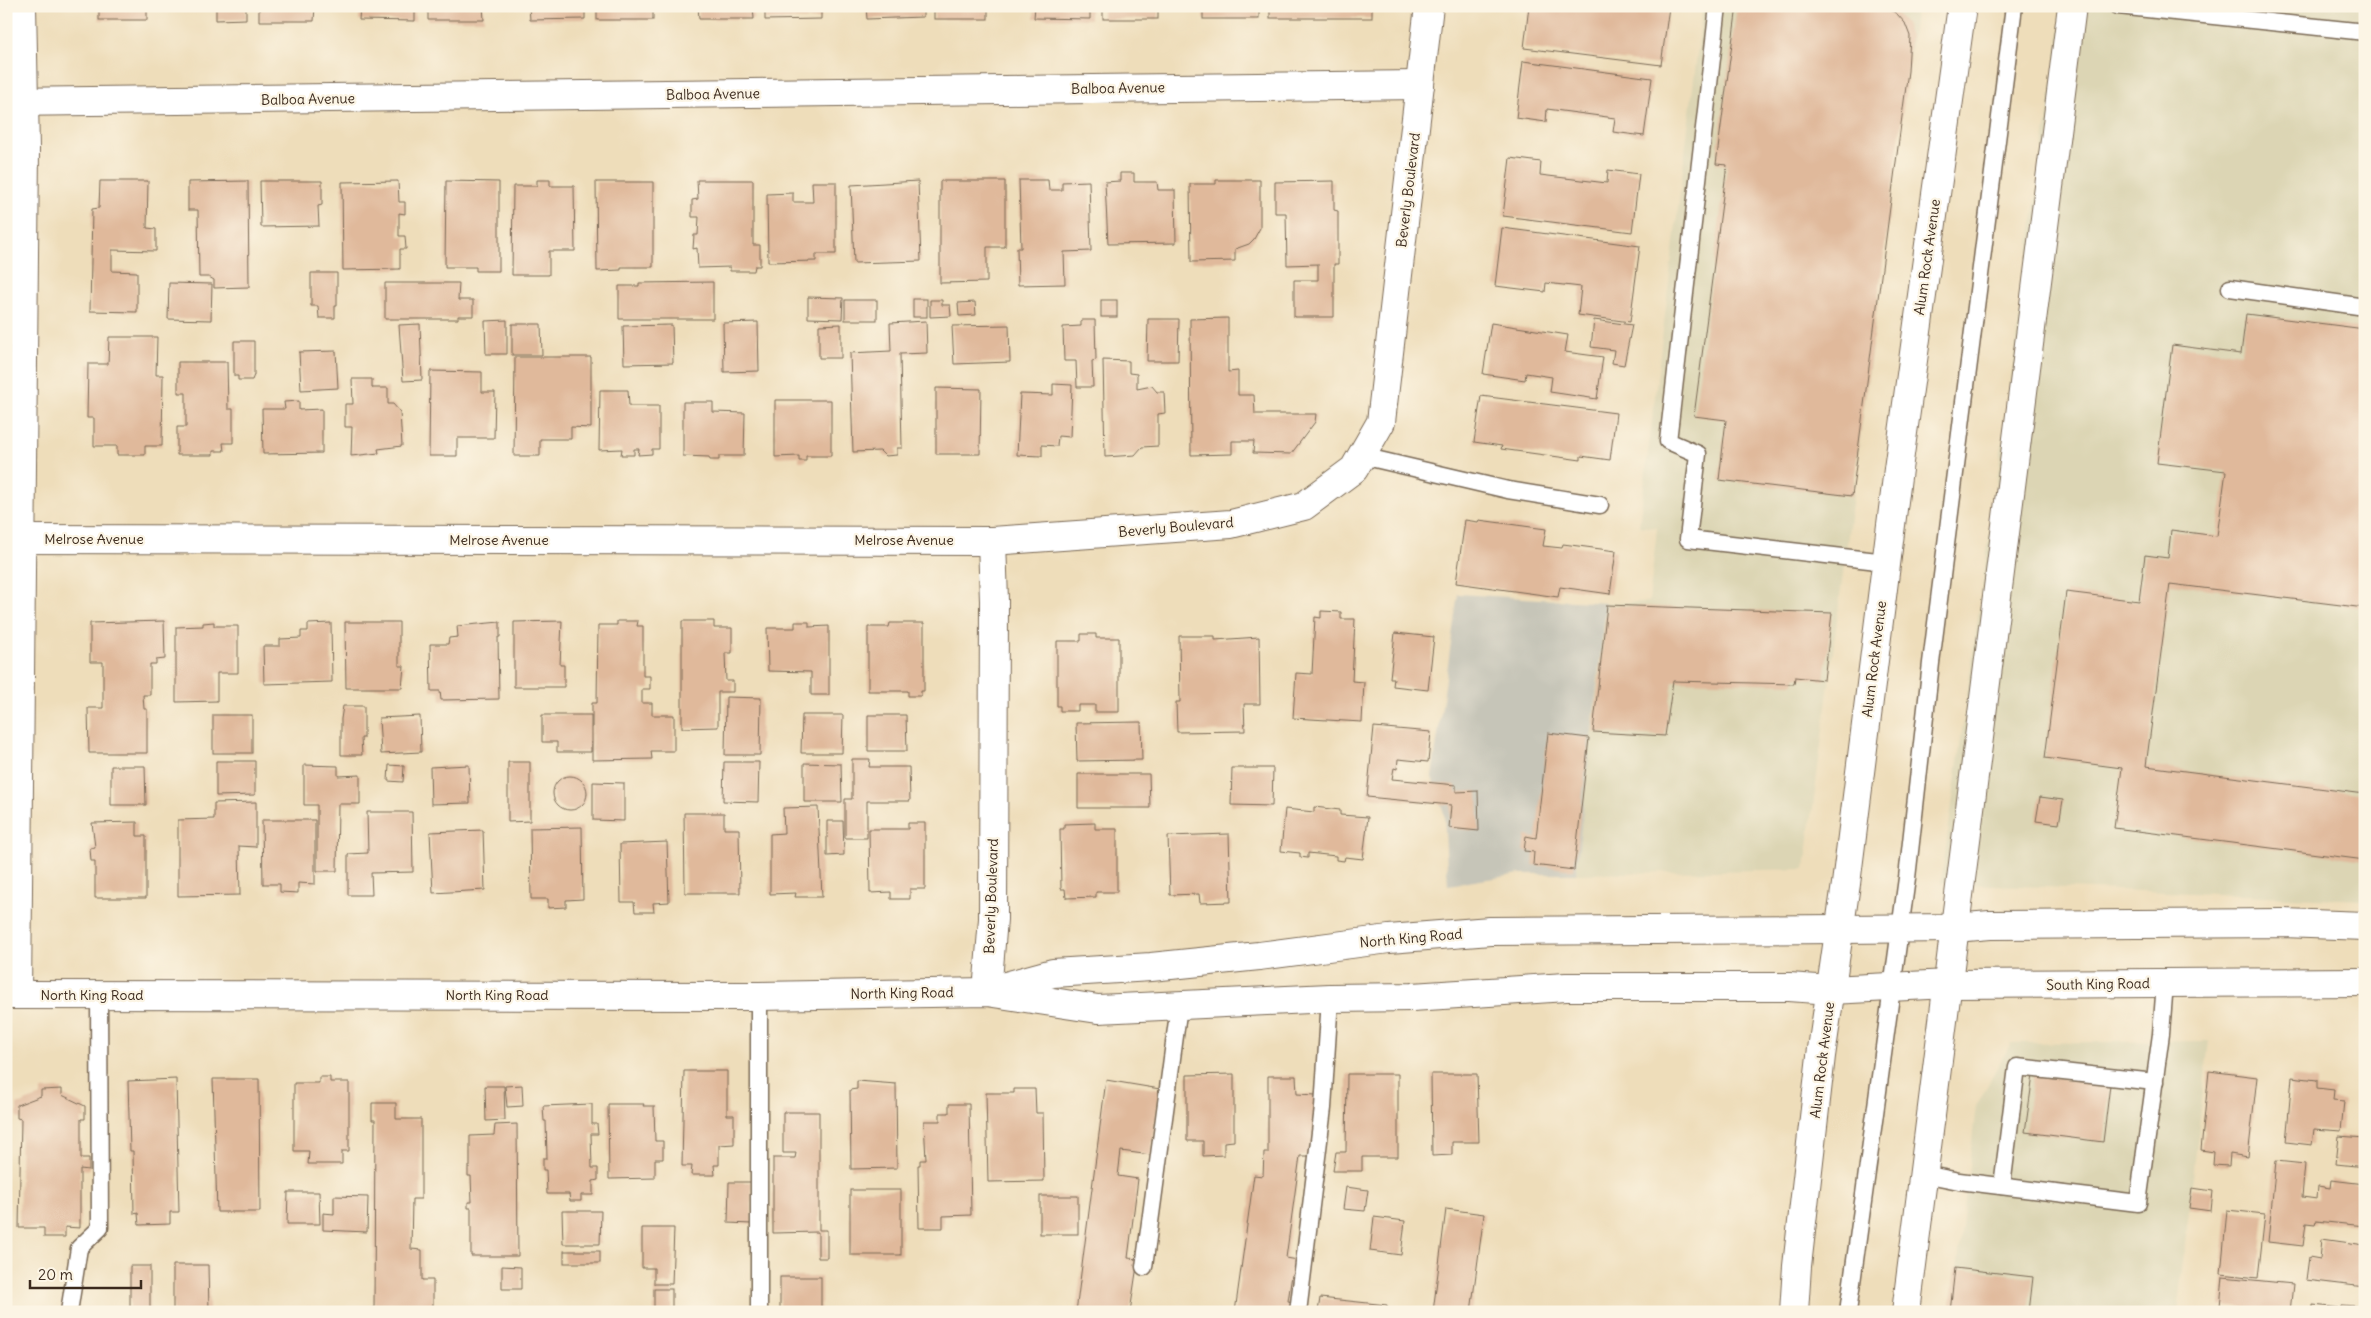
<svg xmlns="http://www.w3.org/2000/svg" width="2371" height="1318" font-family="Delius,sans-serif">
	<rect width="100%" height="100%" fill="#fcf5e5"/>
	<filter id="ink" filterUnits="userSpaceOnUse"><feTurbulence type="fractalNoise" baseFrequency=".02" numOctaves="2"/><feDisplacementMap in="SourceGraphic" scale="10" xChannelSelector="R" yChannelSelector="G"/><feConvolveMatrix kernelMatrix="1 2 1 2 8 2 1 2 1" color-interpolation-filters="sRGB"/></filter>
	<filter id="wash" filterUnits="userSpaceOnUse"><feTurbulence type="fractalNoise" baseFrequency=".0096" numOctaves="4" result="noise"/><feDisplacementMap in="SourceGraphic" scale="20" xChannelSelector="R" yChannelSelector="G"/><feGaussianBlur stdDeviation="1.12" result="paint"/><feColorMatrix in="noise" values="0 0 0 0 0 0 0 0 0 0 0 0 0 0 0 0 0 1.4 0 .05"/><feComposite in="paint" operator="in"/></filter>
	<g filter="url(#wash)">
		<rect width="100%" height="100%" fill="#eeddba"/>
		<!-- built -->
		<g fill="#dcd5b4">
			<path d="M1703 6H1916L1805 869 1576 874 1606 603 1649 602 1657 528 1639 526Z"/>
			<path d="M2063 6H2365V900L1941 883Z"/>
			<path d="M2209 1041 2177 1312H1952L1976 1106 2011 1043Z"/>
		</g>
		<!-- industrial -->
		<path fill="#c6c5b8" d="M1458 594 1606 603 1576 874H1520L1448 885 1444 813 1432 777Z"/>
		<g id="blocks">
			<!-- building -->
			<g fill="#e0b99b">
				<rect x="99" y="6" width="48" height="14"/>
				<path d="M216 6H246V19L216 20Z"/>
				<path d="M259 6H315L314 21H259Z"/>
				<path d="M360 6H415V21L359 20Z"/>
				<path d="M428 6H483L484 20H428Z"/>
				<path d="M529 6H585V19L530 20Z"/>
				<rect x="597" y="6" width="56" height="14"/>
				<path d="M698 6H753L754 19H699Z"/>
				<path d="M765 6H821V19L765 20Z"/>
				<path d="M866 6H923V17L867 19Z"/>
				<rect x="934" y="6" width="54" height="13"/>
				<path d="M1035 6H1090V19L1034 18Z"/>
				<rect x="1103" y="6" width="55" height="13"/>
				<rect x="1203" y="6" width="56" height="13"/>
				<rect x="1270" y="6" width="102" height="12"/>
				<path d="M1529 6H1581L1617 10V6L1669 7 1661 65 1524 48Z"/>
				<path d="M1737 6 1886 7 1897 14 1905 23 1910 36 1908 71 1852 496 1719 480 1726 420 1694 416 1727 165 1716 164Z"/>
				<path d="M1523 61 1652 78 1644 136 1613 132 1615 118 1547 109 1546 122 1516 118Z"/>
				<path d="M1510 158 1541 162 1540 175 1607 183 1608 170 1639 174 1632 232 1503 216Z"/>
				<path d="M1120 173H1134V182H1157L1158 190H1175L1176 243 1108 244 1105 182 1120 181Z"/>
				<path d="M537 180H550V186H574L575 251H549V275H512L513 186H537Z"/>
				<path d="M697 180H753V245H760V266H755L754 271H730V267L698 268 697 248 693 249 694 235H698L699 217H692V200L698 199Z"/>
				<path d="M1019 180H1048L1049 190H1062V182L1089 181 1091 251 1064 252 1065 284 1018 285 1017 248H1021Z"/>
				<path d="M1216 180H1260V228L1254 239 1249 244 1235 249V261L1191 262 1190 184H1216Z"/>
				<path d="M100 181H148L147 228 156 229V251L112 250V271L137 272V312L90 311 92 209 99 208Z"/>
				<path d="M248 181 249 287 214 288V280L209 277H199L198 210H188V182Z"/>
				<path d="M260 181H322V205L318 206 319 226 261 227Z"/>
				<path d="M398 181 399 202H405V214L399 213V236H405L406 249H400V269L343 270 342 182Z"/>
				<path d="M446 181 499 182V271H476V267H445Z"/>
				<path d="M918 181 921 261 854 263 851 185Z"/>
				<path d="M940 181H1005V247H987V282L940 283Z"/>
				<path d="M1334 181V210L1338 211V264H1334V317H1294V280H1318V264L1287 265 1286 213H1275V182Z"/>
				<path d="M596 182H653V267H621V270L597 271Z"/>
				<path d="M812 182H836V254H816V261L768 262 767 194 793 193V202H813Z"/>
				<path d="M1502 228 1640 246 1630 322 1578 315 1581 287 1546 283 1545 292 1495 286Z"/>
				<path d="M311 273H337V306H335V318H319L318 306H311Z"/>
				<path d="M713 282V319H619V286H639V283Z"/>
				<path d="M169 283 212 284 211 320 168 319Z"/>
				<path d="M385 283H459L458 300H473V316H458V319H385Z"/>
				<path d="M808 297 843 298 842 319 808 318Z"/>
				<rect x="913" y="299" width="14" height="18"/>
				<rect x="845" y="300" width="32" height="20"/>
				<path d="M930 300H942V305H950L951 316 930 317Z"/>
				<rect x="1101" y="300" width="16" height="17"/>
				<path d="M975 302 976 315 959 316 958 303Z"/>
				<path d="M2246 314 2365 329V608L2170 584 2146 766 2365 794V860L2114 828 2122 768 2045 758 2066 592 2139 601 2145 555 2168 558 2171 530 2217 536 2226 471 2157 463 2172 345 2241 354Z"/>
				<path d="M1228 318V372L1238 371V395H1254L1255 414H1316L1315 422 1291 454 1253 453 1254 441H1232V454L1191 455 1190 319Z"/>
				<path d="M1148 319H1179L1178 361H1147Z"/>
				<path d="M507 320V354H486L485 321Z"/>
				<path d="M1081 320H1095L1096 360 1092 361 1093 387H1077L1076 361H1064L1063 327 1081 326Z"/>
				<path d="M1594 320 1632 325 1624 365 1612 363 1614 350 1591 347Z"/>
				<path d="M926 321 927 353 900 354 902 448H897V455L885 456 880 451 853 452 850 353 891 351 890 323Z"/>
				<path d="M758 322 759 371 724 372 723 323Z"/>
				<path d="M1491 323 1568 335 1565 352 1603 357 1597 399 1550 392 1552 377 1526 373 1525 380 1483 374Z"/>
				<path d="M420 324 422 380 403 381 399 325Z"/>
				<path d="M512 324H541L542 355H512Z"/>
				<path d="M841 324V358H819V325Z"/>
				<path d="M672 325 673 363 624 364 623 326Z"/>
				<path d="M1009 325 1010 362 954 364 952 326Z"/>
				<path d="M109 337H157L156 375H163L162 446H145V455H117V446H94V418H87L88 364H108Z"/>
				<path d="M234 341H254V375L252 380H238V376H234Z"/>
				<path d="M336 351 338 388 301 390 299 352Z"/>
				<path d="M515 357H591V428L571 427V439H540V456H514Z"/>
				<path d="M1103 360 1129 361V373L1137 374V389L1152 386 1157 392H1164L1165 413 1158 414V446L1142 447 1135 455 1105 457Z"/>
				<path d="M178 362H227L228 409H233V443H223L224 451H213V455H177V427H186V393H178Z"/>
				<path d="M430 371 482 372V392H495L494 438H457V456H429Z"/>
				<path d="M352 379H372V388H388V404H393L400 412 402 446 378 449 379 453 351 456 352 427H345V404H353Z"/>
				<path d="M1053 384 1072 385 1070 437 1058 436 1057 446 1042 445V456L1017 455 1020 394 1053 395Z"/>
				<path d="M936 388 981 389 980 454H936Z"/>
				<path d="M600 390H628L629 406H659V449H652V454L638 455 639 449H634V455H621L622 449 599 450Z"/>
				<path d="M1481 396 1616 413 1610 460 1581 456V460L1501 449 1502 446 1474 442Z"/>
				<path d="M775 400H831V456H806V461H799V456L775 457Z"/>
				<path d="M299 401V410L322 409V453L263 454 262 409H285L284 402Z"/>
				<path d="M683 402H713V412L745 413 744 456H719V460H710L709 457 683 456Z"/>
				<path d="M1465 520 1478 522 1479 520 1546 529 1543 546 1562 548 1563 544 1616 551 1610 594 1560 587 1558 597 1456 583Z"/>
				<path d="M1607 605 1832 613 1824 680 1795 677 1794 684 1673 681 1665 736 1593 732Z"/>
				<path d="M1321 611 1341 612V619H1355L1352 681 1364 682 1362 722 1293 718 1296 673 1312 674 1315 617 1321 618Z"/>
				<path d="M164 621 165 659 156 660V664H150V695H143L144 709H147V753H89L88 708H103V662H90V623Z"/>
				<path d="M562 621 560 665H564V687H514V622Z"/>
				<path d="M617 621H638L637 626H643V676H650V689H642V703H652V715H674V751H651L652 759 592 760V703H597L598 625H617Z"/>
				<path d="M682 621H714V628H732V653H725L726 681H733V692H718V727L682 728Z"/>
				<path d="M214 622V626H238V673H217V701L176 702V627L203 626V623Z"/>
				<path d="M345 622H399V666H404L402 688H346Z"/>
				<path d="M500 622V637H498L499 699 441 700 440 691H431L430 644H448L449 638 458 637 457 626Z"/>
				<path d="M795 622H809V627L829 626V695H811V672L768 671 767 628H795Z"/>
				<path d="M331 623 332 682 264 684 263 646H280V639L301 638V631H308V624Z"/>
				<path d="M890 623H924V691H921V696H908V691H868V627H889Z"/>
				<path d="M1395 633 1434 637 1428 690 1393 686 1394 678H1390Z"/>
				<path d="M1081 634H1096V638H1119V712H1095V705H1078V711H1060V706H1057V641H1081Z"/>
				<path d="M1179 636H1215V640L1259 637 1260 704H1244L1245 731 1177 732 1176 702H1180Z"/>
				<path d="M726 697 761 698 760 755H725Z"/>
				<path d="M343 706H364V738H361L362 755H341V719Z"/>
				<rect x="213" y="715" width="39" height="38"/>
				<path d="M542 715H591V752H557V742H542Z"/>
				<path d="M802 715H843L842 753H801Z"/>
				<path d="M868 715H906L907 751H868Z"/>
				<path d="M420 716 421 752 381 754 379 718Z"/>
				<path d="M1141 722 1142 760 1077 761 1076 723Z"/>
				<path d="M1374 727 1431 732 1428 762 1398 759 1397 769 1394 768 1392 779 1456 785V792L1478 791 1479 831 1449 828 1451 805 1367 797Z"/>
				<path d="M1548 733 1589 738 1574 870 1533 865 1534 852 1524 851 1526 836 1536 838Z"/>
				<path d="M852 759H870L869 767H909L910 801H867V838H845V799H852Z"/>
				<path d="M216 761H255V795L216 796Z"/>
				<path d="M508 762H530V821L508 822Z"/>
				<path d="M724 762H759L758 802 723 801Z"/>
				<path d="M804 763 841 764 842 802H804Z"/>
				<path d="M304 765 338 766V776L360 775V804H338L337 871H317V805H304Z"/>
				<path d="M389 765 404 766 403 782 388 781Z"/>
				<path d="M469 765 470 803 431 804 430 767Z"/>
				<path d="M111 766H145L146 805H111Z"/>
				<path d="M1232 768H1273L1272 806 1231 805Z"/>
				<path d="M1078 774H1149L1150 808H1078Z"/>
				<circle cx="570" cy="793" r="17"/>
				<path d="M593 782 624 783V821L593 820Z"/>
				<path d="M2040 797 2063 800 2059 824 2036 821Z"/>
				<path d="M256 802V847L239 846 240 895 178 896V820L214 819V803Z"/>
				<path d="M818 807 822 897H795L796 893 770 894V834L784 833 783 808Z"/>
				<path d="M1314 807 1340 810V815L1368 817 1363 859 1345 857 1344 861 1336 860V856L1308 853V858L1300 857V853L1281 851 1285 809 1314 812Z"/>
				<path d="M367 812H412L413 872 371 873 372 895H348V854L368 853Z"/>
				<path d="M684 813H724V829H739L740 893H685Z"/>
				<path d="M262 820H315V884L298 883V893L280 892V884H263Z"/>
				<path d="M827 821H843L844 855 827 856Z"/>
				<path d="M137 822V836H146V898H95V861H91L90 848 95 847 92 823Z"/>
				<path d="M908 823H925V889H910V899H891V892L870 893 869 829H908Z"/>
				<path d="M1095 823V829H1117V892H1096V897L1066 898 1065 889H1061L1060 829H1064V824Z"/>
				<path d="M582 827 583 899 566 900V907L548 908V899H531L530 828Z"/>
				<path d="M483 830 485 890 433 893 430 832Z"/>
				<path d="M1229 834 1231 902 1200 903 1199 894 1170 895 1168 836Z"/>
				<path d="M667 842 669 902 653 903 654 912H635L634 902H621L620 844Z"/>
				<path d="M684 1071H727V1115H734V1144L719 1145V1165H714L715 1175H691L692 1166H682Z"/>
				<path d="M2209 1071 2257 1077 2248 1157 2230 1154 2229 1166 2213 1165 2214 1152 2201 1150Z"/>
				<path d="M1234 1074V1141L1224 1142V1155L1203 1156V1141H1187V1075Z"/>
				<path d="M1347 1074H1398V1157H1362V1171H1333L1336 1152H1346Z"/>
				<path d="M1431 1074H1477L1479 1142H1452V1155L1432 1156Z"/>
				<path d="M2033 1075 2110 1085 2103 1142 2025 1132Z"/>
				<path d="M1268 1076H1296L1297 1094 1316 1095 1315 1156H1300L1286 1258 1298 1260 1296 1276 1292 1275 1288 1301 1293 1302 1291 1312H1235L1254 1175 1263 1176 1264 1153H1268Z"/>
				<path d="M319 1077H330V1082H349V1151H342V1164H308L309 1151H294V1083H319Z"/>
				<path d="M2292 1077 2317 1080V1088L2334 1090 2333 1100 2344 1101 2341 1131 2314 1129 2312 1145 2286 1142Z"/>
				<path d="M176 1079 179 1212H170V1224L139 1225 138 1213 134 1214 133 1151H130L128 1081Z"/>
				<path d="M213 1079H259L260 1212H217Z"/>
				<path d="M1106 1080 1160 1089 1151 1155 1121 1151 1118 1176 1138 1179 1128 1258 1138 1259 1130 1312H1076Z"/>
				<path d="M857 1081 896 1084 897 1168 851 1169 850 1090 857 1089Z"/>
				<path d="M522 1085 523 1106 507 1107 505 1086Z"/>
				<path d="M485 1086H504L505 1120 486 1121Z"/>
				<path d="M62 1089V1095L85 1106V1119H81V1158H89V1170L80 1169V1228L65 1227V1237H44V1228H19L21 1119 17 1118V1105L41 1096V1090Z"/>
				<path d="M1014 1089H1035L1036 1113H1043L1044 1181 988 1182 986 1093H1014Z"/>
				<path d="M372 1103H396V1119H421V1199H412L411 1249 422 1250V1280H433V1312H374L375 1120H372Z"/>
				<path d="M592 1104V1124H597L598 1134H591L592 1168H598V1180L593 1181V1195H581V1201H570L569 1194H547L546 1170H543V1158H547L546 1121H544L543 1106Z"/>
				<path d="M608 1104H644L643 1106H654L655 1141H663V1159H655V1178L609 1179Z"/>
				<path d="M949 1104H969L971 1215 943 1216V1228H919L918 1165H920V1160H926L924 1121H940V1113H949Z"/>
				<path d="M783 1112H819V1230H827V1258H818V1232L773 1233V1158H795L796 1153H783Z"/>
				<path d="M517 1124 518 1256H471V1208H468V1202H472L471 1176H468V1167H470V1136L494 1135 495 1125Z"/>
				<path d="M2339 1136 2365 1138V1167L2336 1164Z"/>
				<path d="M2276 1161 2305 1164 2302 1197 2317 1199 2318 1186 2330 1188 2331 1180 2365 1184V1226L2316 1221 2315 1224 2306 1223 2303 1246 2268 1242Z"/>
				<path d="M729 1182H752V1224L728 1223Z"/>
				<path d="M1346 1187 1368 1190 1365 1211 1343 1209Z"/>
				<path d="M2192 1188 2213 1191 2211 1211 2189 1208Z"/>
				<rect x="850" y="1190" width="51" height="65"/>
				<path d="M288 1192H319L320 1224H287Z"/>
				<path d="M334 1196 368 1197 367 1232 323 1230V1213L334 1214Z"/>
				<rect x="1040" y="1196" width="38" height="38"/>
				<path d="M1446 1209 1484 1214 1471 1312H1433Z"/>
				<path d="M2227 1210 2265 1214 2258 1278 2221 1274Z"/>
				<path d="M562 1211H601L600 1244H563Z"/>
				<path d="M1374 1217 1405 1221 1401 1255 1370 1251Z"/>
				<path d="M642 1228H674L672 1284H654V1268H642Z"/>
				<path d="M2322 1239 2365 1245V1287L2306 1280 2309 1257 2320 1259Z"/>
				<rect x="564" y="1251" width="36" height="12"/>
				<path d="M173 1265H208L209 1312H173Z"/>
				<rect x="130" y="1266" width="20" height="46"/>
				<path d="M502 1266 521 1267V1289H502Z"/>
				<path d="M1955 1268 2033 1277 2029 1312H1950Z"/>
				<rect x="780" y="1277" width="41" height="35"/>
				<path d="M2223 1277 2293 1284 2290 1312H2249L2250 1309 2220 1306Z"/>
				<rect x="654" y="1289" width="18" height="23"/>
				<path d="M1320 1298 1387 1305V1312H1318Z"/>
				<path d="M2313 1305 2341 1308V1305L2356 1306V1312H2313Z"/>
			</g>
		</g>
	</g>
	<g filter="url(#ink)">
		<use href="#blocks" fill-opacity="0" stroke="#7a6955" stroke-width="1"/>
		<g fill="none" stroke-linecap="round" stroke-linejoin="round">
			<defs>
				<g id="service">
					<path d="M1718 6 1668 441 1698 454 1688 539 1886 562"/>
					<path d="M2118 6 2365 32"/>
					<path d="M2230 288 2365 307"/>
					<path d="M1362 456 1508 490 1600 505"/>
					<path d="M759 996V1312"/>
					<path d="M1924 1174 1959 1181 2138 1203 2161 1034 2165 983"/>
					<path d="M2002 1186 2017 1067 2155 1082"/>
					<path d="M1144 1267 1179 1006"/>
					<path d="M69 1312 79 1248 100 1228 99 994"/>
					<path d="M1298 1312 1323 1108 1330 998"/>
					<path d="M1848 1312 1907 878 1931 663 2014 6"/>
				</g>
				<g id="minor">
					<path d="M6 102 1420 85"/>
					<path d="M6 539 992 541 1231 524 1304 506 1354 469 1381 422 1429 6"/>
					<path d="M987 992 993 919 994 601 992 541"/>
					<path d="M17 995 25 149 22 6"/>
				</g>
				<g id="secondary">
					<path d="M995 989 1053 973 1151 967 1259 956 1389 939 1490 931 1839 929"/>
					<path d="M6 995 759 996 987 992 1098 1009 1330 998 1412 997 1566 987H1789L1831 990"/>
				</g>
				<g id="primary">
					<path d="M1839 929 1955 928 1990 925 2283 923 2365 926"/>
					<path d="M1831 990 1948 984 2365 982"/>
					<path d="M1794 1312 1797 1266 1821 1056 1846 884 1898 469 1962 6"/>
					<path d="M1906 1312 2072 6"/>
				</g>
			</defs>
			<!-- service casing -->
			<use href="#service" stroke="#7a6955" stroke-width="19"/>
			<!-- minor casing -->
			<use href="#minor" stroke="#7a6955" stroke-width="30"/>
			<!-- secondary casing -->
			<use href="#secondary" stroke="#7a6955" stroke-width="30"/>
			<!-- primary casing -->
			<use href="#primary" stroke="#7a6955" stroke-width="30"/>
			<!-- service -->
			<use href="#service" stroke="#fff" stroke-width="16"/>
			<!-- minor -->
			<use href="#minor" stroke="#fff" stroke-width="28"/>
			<!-- secondary -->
			<use href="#secondary" stroke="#fff" stroke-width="28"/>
			<!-- primary -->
			<use href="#primary" stroke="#fff" stroke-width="28"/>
		</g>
	</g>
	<g text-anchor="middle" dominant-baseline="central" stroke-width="4.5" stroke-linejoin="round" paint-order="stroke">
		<!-- street labels -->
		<g font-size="14" fill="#3b2a1e" stroke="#fcf5e5">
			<text transform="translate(1118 88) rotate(-1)">Balboa Avenue</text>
			<text transform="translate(713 94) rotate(-1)">Balboa Avenue</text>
			<text transform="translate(308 99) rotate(-1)">Balboa Avenue</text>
			<text transform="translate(1408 190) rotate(-83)">Beverly Boulevard</text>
			<text transform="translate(1927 257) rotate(-82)">Alum Rock Avenue</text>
			<text transform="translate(1176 527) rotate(-5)">Beverly Boulevard</text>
			<text x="94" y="539">Melrose Avenue</text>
			<text x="499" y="540">Melrose Avenue</text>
			<text x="904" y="540">Melrose Avenue</text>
			<text transform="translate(1874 659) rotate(-83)">Alum Rock Avenue</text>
			<text transform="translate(991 896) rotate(-88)">Beverly Boulevard</text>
			<text transform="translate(1411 938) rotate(-5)">North King Road</text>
			<text transform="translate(2098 984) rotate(-1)">South King Road</text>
			<text transform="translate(902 993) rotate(-1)">North King Road</text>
			<text x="92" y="995">North King Road</text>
			<text x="497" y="995">North King Road</text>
			<text transform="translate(1822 1060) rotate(-83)">Alum Rock Avenue</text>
		</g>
	</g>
	<!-- margin -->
	<rect width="2371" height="1318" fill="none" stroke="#fcf5e5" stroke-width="25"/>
	<!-- scale -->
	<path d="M30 1280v8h111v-8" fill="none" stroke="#3b2a1e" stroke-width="2.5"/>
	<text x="38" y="1280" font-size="15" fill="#3b2a1e" stroke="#fcf5e5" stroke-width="4" paint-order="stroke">20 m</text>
</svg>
